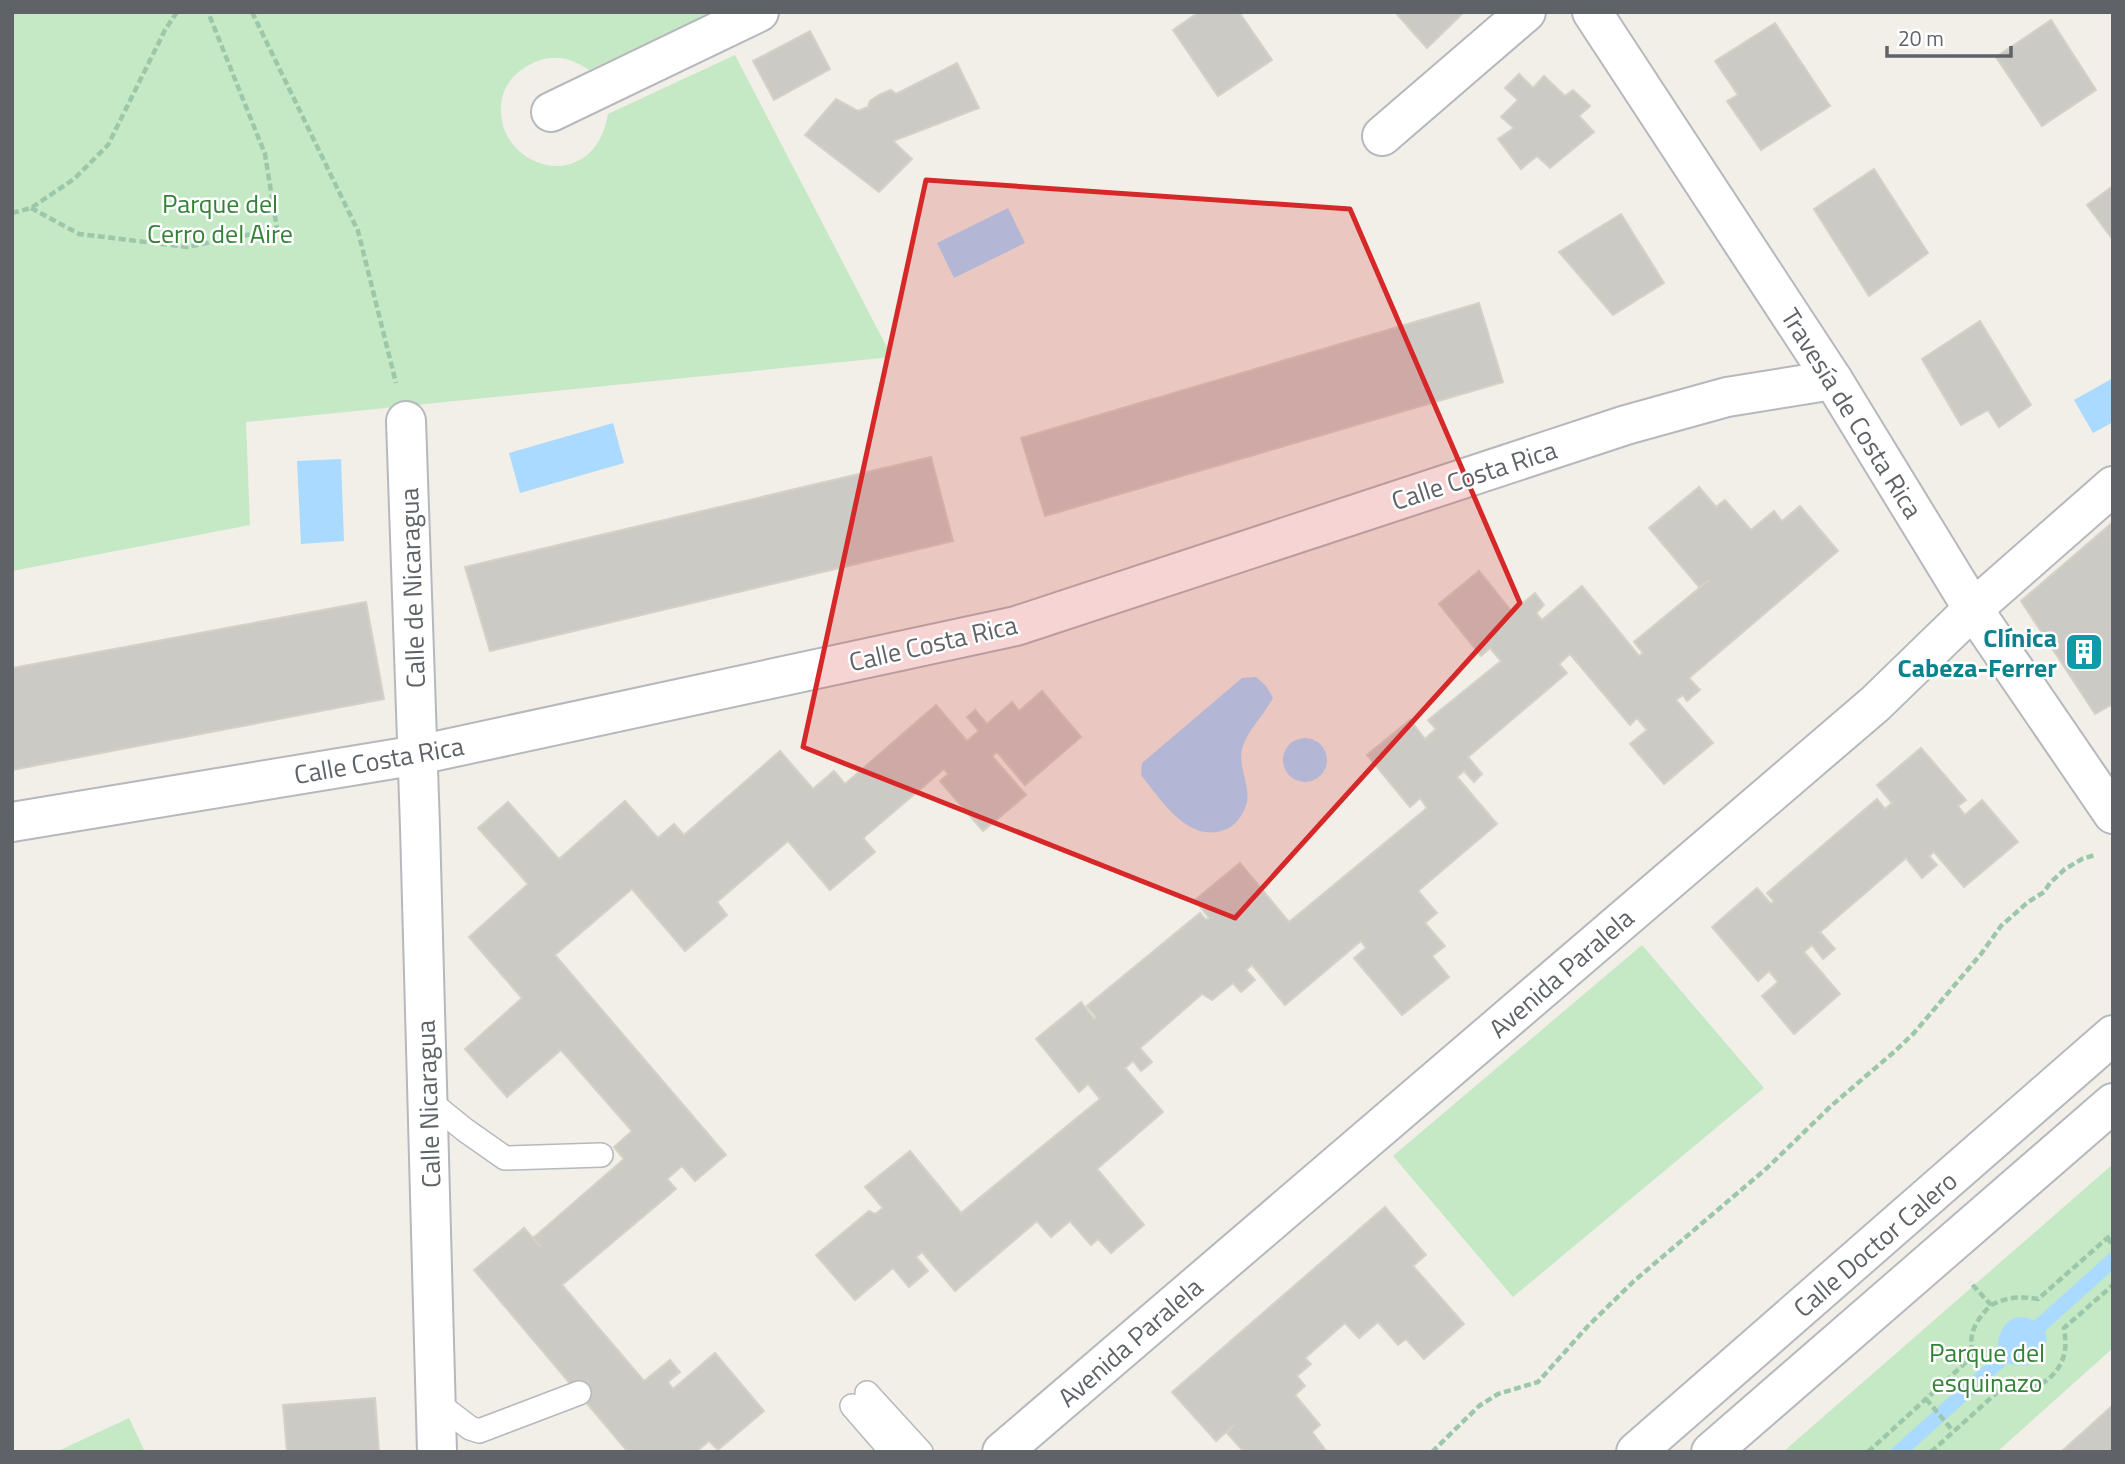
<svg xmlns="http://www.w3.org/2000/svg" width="2125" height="1464" font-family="'Titillium Web',sans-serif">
	<rect width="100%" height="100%" fill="#f1efe8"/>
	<!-- green -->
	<g fill="#c5e8c5">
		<path d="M12 12H714L589 70C570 57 550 53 529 65 513 74 502 87 501 107 498 159 566 189 597 144 603 135 606 125 608 114L735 55 892 357 246 422 250 525 12 571Z"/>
		<path d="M1642 945 1764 1088 1513 1297 1393 1156Z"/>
		<path d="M2113 1164V1348L1997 1452H1783Z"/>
		<path d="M129 1418 145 1452H56Z"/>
	</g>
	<!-- water -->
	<g fill="#aadaff">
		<path d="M1008 208 1025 243 954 278 937 243Z"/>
		<path d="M2113 378V422L2093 433 2074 400Z"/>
		<path d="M613 423 624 463 520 493 509 453Z"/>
		<path d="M341 459 344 541 301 544 297 461Z"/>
		<path d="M1256 677 1266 686 1273 698C1264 715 1247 731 1242 749 1238 767 1250 784 1247 802 1245 811 1237 824 1229 828 1190 847 1162 801 1141 775L1142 763 1242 678Z"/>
		<circle cx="1305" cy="760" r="22"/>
		<path d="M2113 1250V1270L2045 1331C2052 1356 2032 1372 2008 1363L1910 1452H1888L1998 1353C1995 1332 2011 1307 2034 1321Z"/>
	</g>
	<!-- building -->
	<g fill="#cccac5" stroke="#d6d1c6" stroke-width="2">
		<path d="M1199 12H1239L1272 60 1218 96 1173 30Z"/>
		<path d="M1395 12H1464L1427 48Z"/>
		<path d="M2051 20 2096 90 2042 126 1996 57Z"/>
		<path d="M1775 23 1830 106 1761 150 1727 101 1738 95 1715 61Z"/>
		<path d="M810 31 830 69 774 100 753 61Z"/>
		<path d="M957 63 979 108 893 141 912 159 879 192 805 135 836 99 858 111 868 107 870 101 879 95 891 90 896 94Z"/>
		<path d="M1519 74 1533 88 1544 76 1565 96 1573 90 1590 106 1579 116 1594 132 1550 168 1537 156 1521 169 1498 139 1514 128 1501 117 1518 100 1505 88Z"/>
		<path d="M1874 169 1928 253 1869 296 1814 209Z"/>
		<path d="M2113 186V240L2087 205Z"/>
		<path d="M1621 214 1664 283 1613 315 1559 252Z"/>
		<path d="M1479 303 1503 382 1045 516 1021 438Z"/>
		<path d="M1980 321 2031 405 1999 427 1988 410 1961 425 1922 359Z"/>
		<path d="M931 457 953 541 490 651 465 567Z"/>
		<path d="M1699 487 1716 507 1725 500 1751 530 1774 511 1782 521 1800 506 1838 551 1689 678 1700 690 1687 701 1683 695 1676 700 1713 743 1664 784 1630 744 1647 730 1637 718 1630 725 1570 654 1559 664 1567 673 1468 757 1482 774 1474 782 1464 771 1457 777 1497 824 1418 891 1437 913 1425 923 1445 946 1432 956 1449 977 1402 1015 1354 958 1366 948 1361 941 1285 1005 1252 965 1246 970 1255 980 1241 992 1233 983 1212 1000 1202 994 1140 1048 1152 1062 1141 1071 1133 1061 1125 1068 1163 1112 1097 1169 1144 1225 1111 1253 1098 1239 1091 1245 1070 1221 1051 1237 1037 1221 955 1291 922 1252 916 1257 928 1271 909 1287 893 1268 855 1300 816 1255 869 1211 875 1214 883 1208 865 1187 910 1151 961 1213 1100 1099 1088 1084 1079 1092 1036 1039 1081 1002 1094 1019 1096 1017 1087 1006 1200 913 1206 920 1209 918 1195 900 1240 863 1289 922 1427 808 1420 798 1410 807 1367 755 1410 720 1425 739 1436 729 1428 720 1501 661 1490 648 1481 656 1439 604 1479 571 1512 612 1535 593 1544 605 1536 613 1542 620 1582 586 1639 656 1643 653 1634 642 1709 580 1699 587 1649 528Z"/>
		<path d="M2113 522V704L2095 714 2021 601Z"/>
		<path d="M366 602 384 699 12 770V668Z"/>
		<path d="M1042 691 1081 737 1025 785 997 752 992 756 1026 795 983 831 940 781 948 774 944 769 863 838 875 852 830 890 788 841 717 902 727 915 685 951 632 889 555 955 726 1155 695 1181 682 1166 667 1179 676 1189 562 1285 644 1381 670 1360 680 1372 668 1382 673 1389 715 1353 764 1411 718 1450 709 1441 696 1452H628L474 1270 524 1228 541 1247 533 1238 624 1159 614 1147 632 1131 561 1050 507 1097 465 1049 522 998 469 937 528 884 478 828 508 802 559 859 625 801 658 838 674 824 684 835 780 751 813 789 834 771 845 784 936 705 967 741 979 731 967 717 975 710 987 724 1012 702 1019 711Z"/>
		<path d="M1921 748 1966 800 1958 806 1965 815 1982 800 2018 842 1964 887 1934 852 1929 856 1937 865 1922 878 1906 858 1820 932 1835 949 1823 959 1812 945 1804 952 1840 994 1794 1034 1762 996 1778 982 1769 971 1758 981 1712 927 1757 888 1771 904 1774 901 1767 893 1877 799 1885 809 1892 803 1877 785Z"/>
		<path d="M1385 1207 1426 1255 1413 1266 1464 1324 1424 1359 1406 1339 1398 1345 1378 1322 1359 1338 1345 1323 1305 1358 1311 1364 1297 1376 1305 1386 1295 1395 1320 1425 1312 1432 1327 1452H1244L1227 1433 1234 1425 1216 1441 1172 1392Z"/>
		<path d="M375 1398 379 1452H287L283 1405Z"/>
		<path d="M2113 1405V1452H2061Z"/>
	</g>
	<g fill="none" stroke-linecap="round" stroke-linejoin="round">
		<defs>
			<g id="lane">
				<path d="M428 1100 465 1130 505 1158 601 1155"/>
				<path d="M867 1393 921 1452"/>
				<path d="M436 1402 470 1428 479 1431 579 1393"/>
				<path d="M852 1406 892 1452"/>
			</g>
			<g id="street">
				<path d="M1592 12 1833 380 1973 609 2113 814"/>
				<path d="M551 112 759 12"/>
				<path d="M1382 136 1526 12"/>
				<path d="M406 421 420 827 437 1452"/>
				<path d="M12 822 418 755 1016 626 1626 425 1727 397 1833 380"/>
				<path d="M1002 1452 1875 704 1973 609 2113 486"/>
			</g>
			<g id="secondary">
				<path d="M1636 1452 2113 1035"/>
				<path d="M1711 1452 2113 1103"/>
			</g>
		</defs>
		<!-- lane casing -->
		<use href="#lane" stroke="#b5b8bc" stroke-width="26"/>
		<!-- street casing -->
		<use href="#street" stroke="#b5b8bc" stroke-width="42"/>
		<!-- secondary casing -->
		<use href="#secondary" stroke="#b6babf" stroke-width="42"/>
		<!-- path -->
		<g stroke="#9cc7a9" stroke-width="4.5" stroke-dasharray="7 3.5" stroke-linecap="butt">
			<path d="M252 12 358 231 396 383"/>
			<path d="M31 208 79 234 187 247 277 229 265 154 208 12"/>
			<path d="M12 213 31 208 74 179 108 145 165 30 177 12"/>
			<path d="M2107 1238 2113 1245"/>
			<path d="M1991 1305C2007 1297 2020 1296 2038 1299L2113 1233"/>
			<path d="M1926 1399 1953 1431"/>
			<path d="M1432 1452 1479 1406 1498 1394 1538 1382 1588 1326 1634 1281 1767 1168 1831 1106 1894 1052 1914 1033 1981 954 2001 926 2028 902 2044 892 2050 883 2065 869 2082 859 2095 855"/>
			<path d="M1868 1452 1974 1355C1966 1335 1977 1319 1991 1305L1970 1282"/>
			<path d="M1931 1452 2003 1387C2030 1398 2061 1378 2065 1350 2066 1343 2065 1335 2064 1328L2113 1285"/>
		</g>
		<!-- lane -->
		<use href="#lane" stroke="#fff" stroke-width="23"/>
		<!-- street -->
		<use href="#street" stroke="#fff" stroke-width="38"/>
		<!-- secondary -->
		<use href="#secondary" stroke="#fff" stroke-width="38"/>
	</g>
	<!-- marked area -->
	<path fill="#d62828" fill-opacity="0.2" stroke="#d62828" stroke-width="5" stroke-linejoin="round" d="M926 180 1350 209 1520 603 1235 918 803 747Z"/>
	<!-- icons -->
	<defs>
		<symbol id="building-square" viewBox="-11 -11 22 22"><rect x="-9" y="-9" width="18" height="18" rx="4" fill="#0f9aa8" stroke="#fff"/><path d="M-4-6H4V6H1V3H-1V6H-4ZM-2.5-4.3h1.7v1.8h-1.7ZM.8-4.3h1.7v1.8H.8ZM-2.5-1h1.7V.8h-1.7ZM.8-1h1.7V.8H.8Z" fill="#fff"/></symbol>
	</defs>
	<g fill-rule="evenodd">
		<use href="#building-square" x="2062" y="630" width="44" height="44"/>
	</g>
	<g text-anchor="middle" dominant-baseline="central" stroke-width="5" stroke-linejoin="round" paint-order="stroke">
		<!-- park labels -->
		<g font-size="26" fill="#348238" stroke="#fff">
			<text x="220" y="203">Parque del<tspan x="220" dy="30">Cerro del Aire</tspan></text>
			<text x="1987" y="1352">Parque del<tspan x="1987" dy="30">esquinazo</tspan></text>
		</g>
		<!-- street labels -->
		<g font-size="26" fill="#5f6368" stroke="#fff">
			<text transform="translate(1852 413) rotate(58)">Travesía de Costa Rica</text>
			<text transform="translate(1474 475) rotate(-18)">Calle Costa Rica</text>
			<text transform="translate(412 588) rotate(-92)">Calle de Nicaragua</text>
			<text transform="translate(933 643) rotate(-13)">Calle Costa Rica</text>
			<text transform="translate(379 760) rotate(-10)">Calle Costa Rica</text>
			<text transform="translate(1561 973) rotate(-41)">Avenida Paralela</text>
			<text transform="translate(428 1104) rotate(-92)">Calle Nicaragua</text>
			<text transform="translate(1875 1244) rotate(-41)">Calle Doctor Calero</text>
			<text transform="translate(1130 1342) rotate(-41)">Avenida Paralela</text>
		</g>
		<!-- culture labels -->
		<g font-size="26" font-weight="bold" fill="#0d838f" stroke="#fff" text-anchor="end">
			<text x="2057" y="637">Clínica<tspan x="2057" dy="30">Cabeza-Ferrer</tspan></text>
		</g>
	</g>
	<!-- border -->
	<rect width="2125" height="1464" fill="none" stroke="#5f6368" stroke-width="28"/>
	<!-- scale -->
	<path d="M1887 46v10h124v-10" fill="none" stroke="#5f6368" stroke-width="3.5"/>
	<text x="1898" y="46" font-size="21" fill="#5f6368" stroke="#ffffff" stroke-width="5" paint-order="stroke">20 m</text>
</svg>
